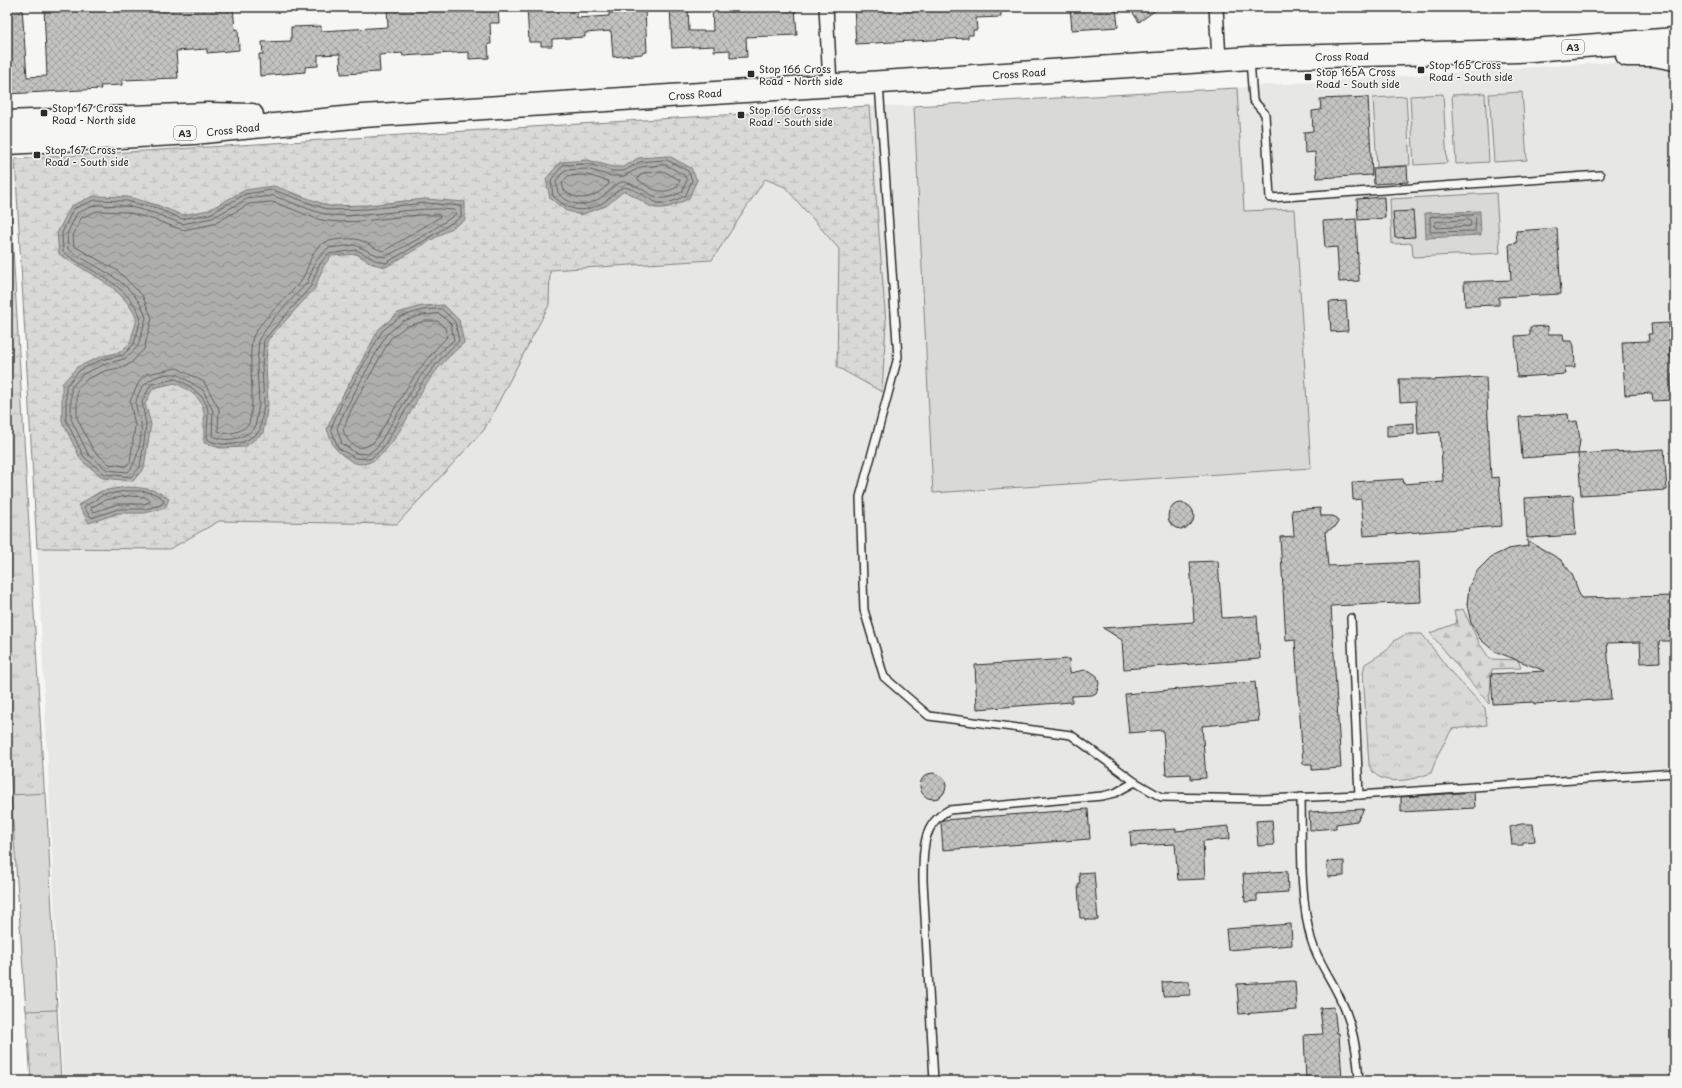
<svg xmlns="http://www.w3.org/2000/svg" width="1682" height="1088" font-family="'Playpen Sans',sans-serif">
	<defs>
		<pattern id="grass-tufts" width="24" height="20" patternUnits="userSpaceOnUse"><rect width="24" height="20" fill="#d9d9d5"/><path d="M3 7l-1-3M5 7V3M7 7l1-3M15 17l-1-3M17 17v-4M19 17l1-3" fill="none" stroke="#babab7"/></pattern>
		<pattern id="forest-firs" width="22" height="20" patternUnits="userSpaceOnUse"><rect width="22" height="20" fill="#d9d9d5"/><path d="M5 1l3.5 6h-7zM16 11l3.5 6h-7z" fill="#babab7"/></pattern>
		<pattern id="wetland-marsh" width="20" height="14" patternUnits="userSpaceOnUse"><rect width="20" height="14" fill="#d9d9d5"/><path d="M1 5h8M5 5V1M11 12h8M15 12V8" fill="none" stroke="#babab7"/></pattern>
		<pattern id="water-waves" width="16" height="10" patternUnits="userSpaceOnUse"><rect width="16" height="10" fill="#aeaeab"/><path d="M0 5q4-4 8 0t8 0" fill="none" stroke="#8e8e8b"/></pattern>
		<pattern id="building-cross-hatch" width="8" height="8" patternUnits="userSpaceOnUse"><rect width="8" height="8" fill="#c3c3c0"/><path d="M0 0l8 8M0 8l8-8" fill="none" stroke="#9f9f9c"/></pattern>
	</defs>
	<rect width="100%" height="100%" fill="#f6f6f2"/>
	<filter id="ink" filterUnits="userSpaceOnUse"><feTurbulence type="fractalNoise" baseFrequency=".025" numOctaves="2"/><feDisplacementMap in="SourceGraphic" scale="8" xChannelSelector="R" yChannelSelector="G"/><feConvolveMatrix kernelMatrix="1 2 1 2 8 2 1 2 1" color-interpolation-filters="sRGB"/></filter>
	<g filter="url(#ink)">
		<!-- built -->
		<path fill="#e7e7e3" d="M1675 58V1081H63L37 540 15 159 869 106H914L1237 88 1252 86Z"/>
		<!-- grass -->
		<g fill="url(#grass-tufts)" stroke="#828280">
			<path d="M7 162H8L61 1081H31L7 723Z"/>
			<path d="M1406 634H1422L1450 671 1485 708 1487 725 1452 729 1438 754 1431 773C1413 780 1378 789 1369 765L1363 673 1365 664 1386 651 1394 641Z"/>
		</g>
		<!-- forest -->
		<path fill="url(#forest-firs)" stroke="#828280" d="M1463 609 1479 643 1490 659 1518 660 1521 668 1492 669 1489 704 1430 633 1457 623 1454 611Z"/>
		<!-- wetland -->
		<path fill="url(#wetland-marsh)" stroke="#828280" d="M869 106 886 323 882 392 837 367 839 249 785 187 765 179 712 260 550 270 549 305 484 430 397 524 219 521 170 549 37 548 15 159Z"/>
		<!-- garden -->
		<g fill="#d9d9d5" stroke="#828280">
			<path d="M1237 88 1244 211 1295 209 1311 468 933 493 914 106Z"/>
			<path d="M1522 92 1527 160 1494 162 1489 94Z"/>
			<path d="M1485 93 1489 162 1456 164 1452 95Z"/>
			<path d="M1443 94 1447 163 1414 165 1410 96Z"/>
			<path d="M1406 96 1410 165 1377 167 1373 98Z"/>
			<path d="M1496 193 1500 253 1413 257 1412 243 1392 244 1390 199Z"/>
			<path d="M46 793 57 1010 26 1011 11 795Z"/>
		</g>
		<!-- water -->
		<g fill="url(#water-waves)" stroke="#7a7a78">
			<path d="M669 156 691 168 697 180 689 198C678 204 665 211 652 207 644 204 635 195 624 191L606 206 580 215 565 210 550 198 546 179 560 162 588 160 613 167H624L638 158Z"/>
			<path d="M274 186 329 206 367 205 425 199 465 202V220L386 267 373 264 356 254 331 256 323 267 315 288 267 341 266 366 268 405 263 433 245 447 220 448 204 443C203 433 205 424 204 414 204 398 187 389 175 383L153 388 145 404 151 424 144 468 133 481 103 478 81 460 62 421V384L77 367 100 357 120 352 130 343 137 319C121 284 89 274 59 254L57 233 71 206 94 196 128 197 157 205 182 215 209 210 245 190Z"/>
			<path d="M1480 211 1481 235 1426 238 1425 213Z"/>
			<path d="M444 305 459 320 464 343C450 355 438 367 427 383 413 402 384 480 351 461 333 449 334 448 327 429L338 404 379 329 398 313 422 306Z"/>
			<path d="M127 487C143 488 156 488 169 499L165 508 145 513H119L89 523 78 505 101 491Z"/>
		</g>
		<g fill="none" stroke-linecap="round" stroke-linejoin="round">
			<!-- shore -->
			<g stroke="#5f5f5e" stroke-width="1">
				<path d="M667 160 688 171 692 180 686 195C651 215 653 193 624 187 616 190 611 198 604 202 583 214 570 212 553 196L551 180 563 165 588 164 612 171H624L640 162Z"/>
				<path d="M666 165 684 175 687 180 682 192C655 206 654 193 631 184 628 183 625 181 622 182 616 183 611 190 607 193 590 207 574 209 558 193L556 181 565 170 587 169 611 176H624L641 167Z"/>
				<path d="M665 172 680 180 677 187C661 196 650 189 637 179L643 173Z"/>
				<path d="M587 175 608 181 609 184C594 198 580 204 564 190L562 183 568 176Z"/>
				<path d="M273 190 329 210 367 209 425 203 461 206V217L424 241 386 263 375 260 357 250 328 254 319 265 311 286 264 340 262 366 264 405 260 430C246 445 227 448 208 440 206 431 208 423 208 414 209 398 189 384 176 379L151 384 142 402 146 425 144 442 140 467 131 477 105 474 84 457 66 420V386L80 370 101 360 123 355 134 344 141 318C127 282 91 273 63 252L62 233 73 209 95 200 127 201 156 208 182 219 210 214 246 194Z"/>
				<path d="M273 196C287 200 316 213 329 215 371 219 413 205 455 210L456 214 422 237 385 257 377 255 355 245 328 248 316 261 307 283 273 319 259 339 257 366 259 404 255 428C242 439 229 443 212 436L213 411 203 390 177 374C158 373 140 381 136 402 135 409 140 417 141 423 143 435 137 464 128 472L107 470 88 454 71 419V388L83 374 103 365 127 358 138 346 146 318C136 281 96 269 68 249L67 234 77 213 96 205 127 206 154 213 182 224 212 218 247 199Z"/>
				<path d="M272 202C289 206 311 219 327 221 364 225 402 213 439 215L440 217 384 251C376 250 370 244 362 241 354 237 335 239 326 242 309 248 310 270 300 282 290 295 255 325 252 340 248 368 256 396 249 424 241 432 229 436 218 431L219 409 204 382 177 368 147 374 140 380 130 401 135 426 130 462 125 466 109 464 93 450 77 418V390L87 379 105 371 124 367 131 363 144 349 152 318 142 295 118 271 74 246 73 236 81 218 97 211 126 212 152 219 183 230 214 224 249 204Z"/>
				<path d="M1474 215 1476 217 1475 231 1430 232V217Z"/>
				<path d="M1469 220 1471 222 1470 226 1436 228 1434 226 1436 222Z"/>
				<path d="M442 309 455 322 459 341 443 356 423 381 382 449 370 459 355 458 338 448 331 428 341 405 382 331 400 317 423 310Z"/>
				<path d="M440 314 451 324 454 340 439 353 419 378 378 446 368 454 356 453 342 444 337 428 346 408 386 335 403 321 423 315Z"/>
				<path d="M425 321H438L445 328 447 337C415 368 398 405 374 442 359 453 349 446 343 430L351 410 390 339 405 327Z"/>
				<path d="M127 491C138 491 158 490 164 501L161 505 145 509H118L92 518 84 508 85 506 103 495Z"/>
				<path d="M128 496 145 497 151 501 144 504H118L94 512 91 510 92 507 105 500Z"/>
			</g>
		</g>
		<!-- building -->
		<g fill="url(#building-cross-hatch)" stroke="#2b2b2b">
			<path d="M7 7H22L27 77 47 76 44 7H233L235 30 238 29 239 50 207 53V49L176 51 178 78 122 80V85L100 86 101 89 7 94Z"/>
			<path d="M387 7H498L499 23H490L491 44H488L489 58 469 59V52L403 56 402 53 379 55 380 72 341 74 340 54 318 55V66L305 67V72L260 76 259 54H263L262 42 291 41V27L321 26V31L388 27Z"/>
			<path d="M527 7 577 8V18L609 16V13H614L613 7H639V10H645L647 52 642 53V54L613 57 611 31 585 33V37L552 39V46H541V42H529Z"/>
			<path d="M670 7H688L689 31H713L712 7H795L797 35 746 37 747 57 730 58V50L714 51V46L672 48Z"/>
			<path d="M854 7H941V9L1001 7V17L976 18 977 30H973V35H968V38L856 44Z"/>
			<path d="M1070 7H1116L1118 27 1072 30Z"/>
			<path d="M1129 7H1160L1139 22Z"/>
			<path d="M1368 97 1372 175 1317 178 1315 152 1305 153 1304 132 1313 131 1312 111 1321 110 1320 99Z"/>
			<path d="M1407 166 1408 182 1374 184 1373 168Z"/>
			<path d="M1384 197 1385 218 1358 220 1357 199Z"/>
			<path d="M1413 211 1415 237 1395 238 1393 212Z"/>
			<path d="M1356 219 1359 281 1339 282 1337 247 1325 248 1323 221Z"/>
			<path d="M1557 228 1561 294 1499 297V305L1465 306 1464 282 1511 280 1509 244 1517 243 1516 231Z"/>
			<path d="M1346 301 1348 331 1331 332 1329 302Z"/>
			<path d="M1669 323 1670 357H1675V375H1671L1672 400 1653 401 1652 393 1625 395 1622 342 1649 341 1648 334H1652L1651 324Z"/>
			<path d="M1548 326V334H1563L1564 341H1572L1574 346 1575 367H1565L1566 374 1517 377 1515 336 1530 335V327Z"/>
			<path d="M1486 377 1491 478 1499 477 1502 526 1364 536 1361 499 1353 500 1352 482 1403 479 1404 484 1443 481 1440 432 1418 434 1416 401 1400 402 1399 379H1431V380Z"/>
			<path d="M1568 414 1569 422 1577 421 1578 426 1580 440 1578 454 1664 449 1667 490 1581 495 1578 454 1522 458 1519 417Z"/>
			<path d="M1414 423V434L1387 436V425Z"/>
			<path d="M1573 495 1576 535 1527 538 1525 498Z"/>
			<circle cx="1181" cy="516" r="13"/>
			<path d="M1320 508 1321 516H1333L1337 518 1338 522 1335 527 1325 532 1328 566 1419 562 1421 602 1331 606 1341 768 1312 770V764H1303L1295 640 1286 641 1280 537 1294 536 1292 510Z"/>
			<path d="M1527 540 1561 560 1572 574 1581 598 1675 596V641H1659L1660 662 1641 663 1640 642 1607 643 1611 699 1534 704V702L1493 704 1491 674 1545 671 1494 651 1480 639 1471 623 1467 605 1469 586 1478 570 1491 557 1508 549 1528 546Z"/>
			<path d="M1218 561 1222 618 1257 616 1260 659 1124 669 1122 640 1103 628 1194 622 1190 562Z"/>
			<path d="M1069 659 1070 673 1085 670 1090 671 1097 676 1099 684 1096 693 1092 695 1072 696V702L977 709 975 665Z"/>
			<path d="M1255 682 1259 721 1202 726 1206 778 1191 779V774L1166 775 1163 730 1129 733 1125 694Z"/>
			<circle cx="933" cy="786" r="13"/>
			<path d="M1474 792 1475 808 1401 812V797Z"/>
			<path d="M1088 809 1090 839 943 850 941 822 943 820Z"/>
			<path d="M1364 809 1357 821 1336 824V828L1310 830 1309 812Z"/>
			<path d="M1272 820 1274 845 1258 846 1256 821Z"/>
			<path d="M1521 824H1533L1535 841 1523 842V845H1512L1510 827Z"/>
			<path d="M1229 826 1230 839 1203 841 1205 879 1178 880 1175 844 1131 846 1130 832 1176 829V831Z"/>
			<path d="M1344 861V876L1328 877 1327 862Z"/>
			<path d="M1287 871 1288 892 1257 894V901L1245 902 1243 874Z"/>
			<path d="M1094 872 1098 920H1085V918H1080L1078 885H1080L1079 873Z"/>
			<path d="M1291 924 1292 945 1228 950 1226 929Z"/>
			<path d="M1189 981 1190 995 1163 996 1162 982Z"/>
			<path d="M1295 981 1297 1010 1239 1014 1237 984Z"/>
			<path d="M1334 1007 1337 1033H1339L1342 1081H1306L1304 1035 1323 1034 1320 1008Z"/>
		</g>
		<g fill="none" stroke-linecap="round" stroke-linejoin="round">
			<defs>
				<g id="service">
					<path d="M1250 60 1253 100 1265 114 1270 198 1600 175"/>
					<path d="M879 84 898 357 860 497 864 610 884 677 929 716 1071 735 1135 782 1161 797 1263 799 1359 795 1675 773"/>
					<path d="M1351 618 1359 795"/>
					<path d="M1301 797C1302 843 1299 894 1311 939 1317 960 1330 977 1339 996 1353 1023 1357 1051 1359 1081"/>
					<path d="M934 1081 923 881C923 853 921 824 949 810L1102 796 1115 793 1135 782"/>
				</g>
				<g id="minor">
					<path d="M826 7 830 85"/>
					<path d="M1216 7 1219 60"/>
				</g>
				<g id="trunk">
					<path d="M1627 55H1654L1675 59"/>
					<path d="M7 122 208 114 252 115"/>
					<path d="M7 143 194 133 363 116 1250 58 1518 51 1675 39"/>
				</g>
			</defs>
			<!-- service casing -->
			<use href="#service" stroke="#2b2b2b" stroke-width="10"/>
			<!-- minor casing -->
			<use href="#minor" stroke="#2b2b2b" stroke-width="16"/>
			<!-- trunk casing -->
			<use href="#trunk" stroke="#2b2b2b" stroke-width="25"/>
			<!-- service -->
			<use href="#service" stroke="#f6f6f2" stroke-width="7"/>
			<!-- minor -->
			<use href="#minor" stroke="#f6f6f2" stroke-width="13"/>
			<!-- trunk -->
			<use href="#trunk" stroke="#f6f6f2" stroke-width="22"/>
		</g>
	</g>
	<!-- markers -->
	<g fill="#2b2b2b" stroke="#f6f6f2" stroke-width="1.5">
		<rect x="1417" y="66" width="8" height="8" rx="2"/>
		<rect x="747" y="70" width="8" height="8" rx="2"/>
		<rect x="1304" y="73" width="8" height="8" rx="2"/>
		<rect x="40" y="109" width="8" height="8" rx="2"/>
		<rect x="737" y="111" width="8" height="8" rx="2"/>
		<rect x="33" y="151" width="8" height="8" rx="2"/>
	</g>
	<g text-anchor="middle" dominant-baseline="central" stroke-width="3" stroke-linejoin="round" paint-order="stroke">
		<!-- shield labels -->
		<g fill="#f6f6f2" stroke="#686867" stroke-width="1">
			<rect x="1562" y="40" width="22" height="14" rx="3"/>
			<rect x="174" y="126" width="22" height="14" rx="3"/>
		</g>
		<g font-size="9" font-weight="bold" fill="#2b2b2b">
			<text x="1573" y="47">A3</text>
			<text x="185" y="133">A3</text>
		</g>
		<!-- street labels -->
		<g font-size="10" fill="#2b2b2b" stroke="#f6f6f2">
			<text transform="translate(1342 56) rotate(-1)">Cross Road</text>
			<text transform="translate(1019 73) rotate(-4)">Cross Road</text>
			<text transform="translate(695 94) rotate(-4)">Cross Road</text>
			<text transform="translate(233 129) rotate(-6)">Cross Road</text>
		</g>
		<!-- poi labels -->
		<g font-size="10" fill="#2b2b2b" stroke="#f6f6f2" text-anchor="start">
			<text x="1429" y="64">Stop 165 Cross<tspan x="1429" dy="12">Road - South side</tspan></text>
			<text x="759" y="68">Stop 166 Cross<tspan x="759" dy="12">Road - North side</tspan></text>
			<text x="1316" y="71">Stop 165A Cross<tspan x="1316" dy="12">Road - South side</tspan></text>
			<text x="52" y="107">Stop 167 Cross<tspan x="52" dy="12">Road - North side</tspan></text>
			<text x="749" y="109">Stop 166 Cross<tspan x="749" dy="12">Road - South side</tspan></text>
			<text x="45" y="149">Stop 167 Cross<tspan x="45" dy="12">Road - South side</tspan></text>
		</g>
	</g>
	<!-- margin -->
	<rect width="1682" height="1088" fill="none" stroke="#f6f6f2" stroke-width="24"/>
	<rect x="12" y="12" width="1658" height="1064" fill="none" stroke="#2b2b2b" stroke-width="1.5" filter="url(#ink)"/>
</svg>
